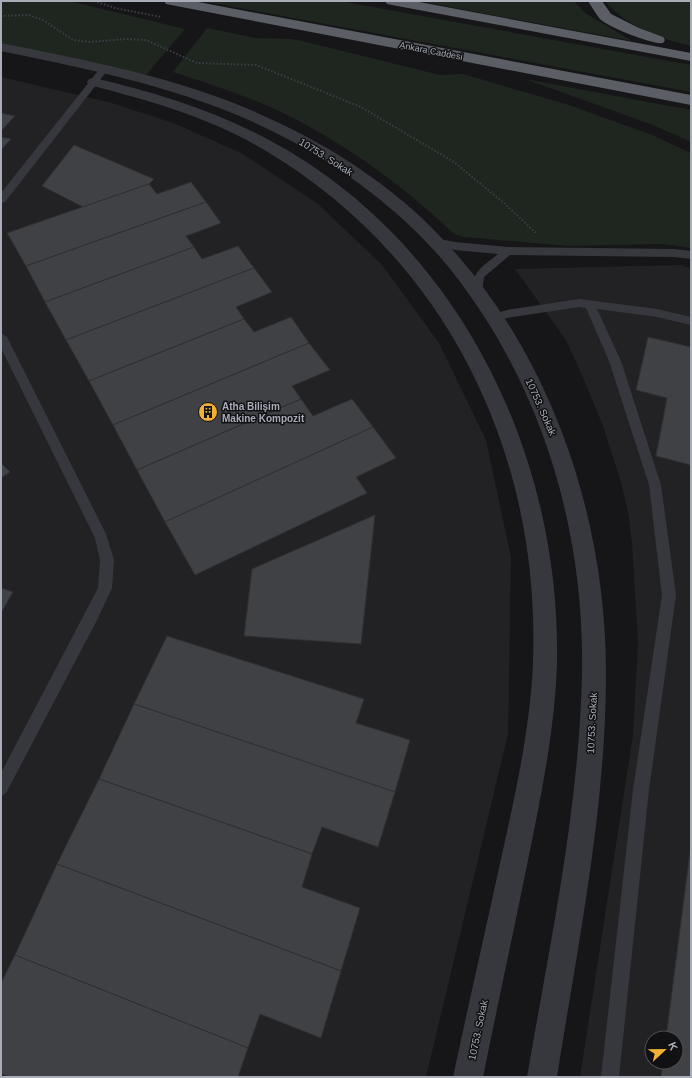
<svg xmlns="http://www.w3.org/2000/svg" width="692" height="1078" font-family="Helvetica,sans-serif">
	<rect width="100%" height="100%" fill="#161618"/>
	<!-- built -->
	<g fill="#222225" fill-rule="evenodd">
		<path d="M1 77 112 103 176 124 243 154 318 204 382 265 439 343 486 440 511 557 508 734 426 1077H1Z"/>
		<path d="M681 265 691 269V1077H580L633 735 638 643 632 543 628 512 621 482 603 426 584 380 566 340 515 269ZM652 1038H676V1062H652Z"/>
	</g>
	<!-- green -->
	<g fill="#1e261f">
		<path d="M1 1H69L185 29 146 75 1 45Z"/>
		<path d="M202 1H340L691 65V92Z"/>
		<path d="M418 1H574L585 13 632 41Z"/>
		<path d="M605 1H691V46C661 39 624 25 605 1Z"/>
		<path d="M207 28 256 38 291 39 302 41 440 75 463 74 569 105 652 135 691 153V248L663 244 567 246 464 237 454 234C410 192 361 155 308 126 266 102 219 87 173 72Z"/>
		<path d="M525 79 691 110V142L653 125Z"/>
	</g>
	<!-- building -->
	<g fill="#404145" stroke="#303034">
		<path d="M1 113 15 116 1 131Z"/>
		<path d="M1 137 11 139 1 150Z"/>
		<path d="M74 145 154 179 149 184 83 207 42 186Z"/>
		<path d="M191 182 206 202 26 266 7 233 149 184 157 194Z"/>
		<path d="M206 202 221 223 186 236 194 247 45 302 26 266Z"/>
		<path d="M238 246 254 268 66 340 45 302 194 247 202 259Z"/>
		<path d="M254 268 272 292 236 307 244 319 89 381 66 340Z"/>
		<path d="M291 317 309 343 113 425 89 381 244 319 254 332Z"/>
		<path d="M648 337 691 347V465L656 456 667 398 636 390Z"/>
		<path d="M309 343 330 370 292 386 301 399 137 470 113 425Z"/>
		<path d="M301 399 313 416 352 399 373 427 165 522 137 470Z"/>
		<path d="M373 427 396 458 356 477 367 493 195 575 165 522Z"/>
		<path d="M1 463 10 472 1 478Z"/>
		<path d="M375 515 361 644 244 636 252 569Z"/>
		<path d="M1 588 13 592 1 613Z"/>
		<path d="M167 636 364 699 356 723 410 740 395 792 134 704Z"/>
		<path d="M134 704 395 792 378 847 322 827 312 854 99 779Z"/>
		<path d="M99 779 312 854 302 887 360 908 341 971 57 864Z"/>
		<path d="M691 844V1077H661L663 1062H676V1038H666Z"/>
		<path d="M57 864 341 971 321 1038 260 1014 248 1048 15 955Z"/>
		<path d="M15 955 248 1048 238 1077H9L1 1074V983Z"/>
	</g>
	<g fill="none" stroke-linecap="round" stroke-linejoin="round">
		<!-- path -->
		<g stroke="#3d3f44" stroke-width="2" stroke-dasharray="1.5 2" stroke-linecap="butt">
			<path d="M94 1 115 8 161 17"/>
			<path d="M1 16 28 15 43 20 73 40 90 42 126 39 146 40 197 63 256 65 361 107 454 162 505 204 536 233"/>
		</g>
		<!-- service -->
		<g fill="#37383d" fill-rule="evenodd">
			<path d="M104 66 107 67V71L5 202 1 203V193L101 67Z"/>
			<path d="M434 238 455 242 508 247 674 249 691 251V259L674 257 510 255 484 277 482 293 477 297 472 293C473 270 481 268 498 254L455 250 430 243 429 241Z"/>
			<path d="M579 299 657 309 691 317V325L657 317 597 309 621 361 661 485 676 595 649 790 619 1077H601L633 790 662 595 649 485 609 361 586 308 579 307 507 318 494 322 489 318 490 315 507 310Z"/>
			<path d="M1 333 7 337 106 534 114 560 112 588 96 622 6 793 1 796V773L98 588 100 560 95 538 1 348Z"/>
		</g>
		<!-- tertiary -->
		<g fill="#37383d" fill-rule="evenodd">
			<path d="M1 43C95 62 192 80 279 123 343 153 404 195 451 248 554 362 606 521 606 673 606 809 578 943 557 1077H527C550 943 579 810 582 674 585 524 538 373 441 258 394 204 332 160 268 129 184 88 92 70 1 51Z"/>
			<path d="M94 78C154 92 214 110 269 140 457 240 561 453 557 662 555 732 540 801 526 870 512 939 497 1008 483 1077H453C468 1007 484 937 499 868 514 800 530 732 533 663 541 452 445 255 261 148 208 117 148 100 89 85L87 82 89 79Z"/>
		</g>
		<!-- trunk -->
		<g fill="#5b5e65" fill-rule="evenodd">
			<path d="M164 1H193L691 95V105L171 5 166 4Z"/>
			<path d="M385 1H414L691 53V61L392 5 387 4Z"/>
			<path d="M588 1H602L611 14 639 28 663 37 665 40 663 43C653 45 608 27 600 19 596 14 592 7 588 1Z"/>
		</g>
	</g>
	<!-- icons -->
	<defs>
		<symbol id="building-disc" viewBox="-11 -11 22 22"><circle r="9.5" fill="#f2b134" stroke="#111113"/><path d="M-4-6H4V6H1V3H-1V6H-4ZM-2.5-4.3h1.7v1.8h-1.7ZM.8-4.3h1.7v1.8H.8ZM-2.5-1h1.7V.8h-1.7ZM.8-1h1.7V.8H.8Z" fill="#111"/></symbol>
	</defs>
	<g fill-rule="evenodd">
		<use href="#building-disc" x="197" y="401" width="22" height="22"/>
	</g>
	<g text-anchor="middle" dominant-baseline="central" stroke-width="3" stroke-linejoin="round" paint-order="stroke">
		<!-- far-street labels -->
		<g font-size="9" fill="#a8adb8" stroke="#111113">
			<text transform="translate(431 51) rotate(11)">Ankara Caddesi</text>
		</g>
		<!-- street labels -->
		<g font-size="10" fill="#a8adb8" stroke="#111113">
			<text transform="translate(326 157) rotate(32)">10753. Sokak</text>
			<text transform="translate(541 407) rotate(66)">10753. Sokak</text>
			<text transform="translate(592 723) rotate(-87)">10753. Sokak</text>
			<text transform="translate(478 1030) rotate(-78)">10753. Sokak</text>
		</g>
		<!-- poi labels -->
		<g font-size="10" font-weight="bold" fill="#a8adb8" stroke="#111113" text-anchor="start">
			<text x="222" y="406">Atha Bilişim<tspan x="222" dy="12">Makine Kompozit</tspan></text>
		</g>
	</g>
	<!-- border -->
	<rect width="692" height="1078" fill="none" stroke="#a8adb8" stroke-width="4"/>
	<!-- north arrow -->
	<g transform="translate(664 1050) rotate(68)"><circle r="19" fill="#111113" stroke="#4d4f55"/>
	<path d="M0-3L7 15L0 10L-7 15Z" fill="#f2b134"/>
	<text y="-6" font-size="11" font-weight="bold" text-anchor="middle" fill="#a8adb8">K</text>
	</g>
</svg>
